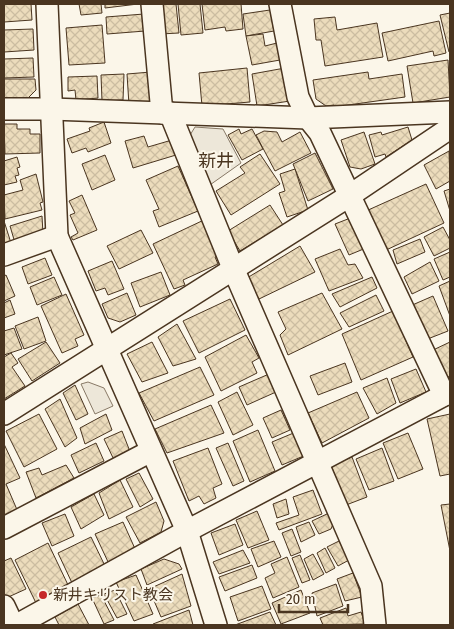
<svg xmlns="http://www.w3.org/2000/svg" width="454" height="629" font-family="'Fira Sans Condensed','Noto Sans JP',sans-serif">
	<defs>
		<pattern id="building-cross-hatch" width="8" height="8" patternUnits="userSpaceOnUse" patternTransform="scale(1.25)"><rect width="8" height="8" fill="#ecdcbc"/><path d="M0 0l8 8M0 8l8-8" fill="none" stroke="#ccbda1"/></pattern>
	</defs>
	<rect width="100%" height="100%" fill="#fbf6e9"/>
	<!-- parking -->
	<g fill="#ede7d9" stroke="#887966">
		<path d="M195 127 223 129 241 163 207 187 187 140Z"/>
		<path d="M88 382 104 388 113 406 95 414 81 384Z"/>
	</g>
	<!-- building -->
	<g fill="url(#building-cross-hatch)" stroke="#4a3520">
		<path d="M4 4H31L32 20 4 22Z"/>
		<path d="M79 4H101L102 13 81 15Z"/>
		<path d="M105 4H138L105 8Z"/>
		<path d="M157 4H176L179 33 160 34Z"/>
		<path d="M178 4H200L203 33 181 35Z"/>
		<path d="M202 4H241L243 29 226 31 225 27 205 30Z"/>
		<path d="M270 10 274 31 246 36 243 14Z"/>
		<path d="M450 13V52H449L440 15Z"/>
		<path d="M144 14 145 31 107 34 106 17Z"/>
		<path d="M335 17 337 30 377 23 383 57 325 66 321 40H316L314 19Z"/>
		<path d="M439 21 446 53 434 56 433 51 388 61 382 33Z"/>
		<path d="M102 25 105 63 69 65 66 28Z"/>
		<path d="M33 29 34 50 4 52V30Z"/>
		<path d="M263 34 265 46 277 43 280 60 252 65 246 36Z"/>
		<path d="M33 58 34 77 4 78V59Z"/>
		<path d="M448 60 450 97 413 103 407 66Z"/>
		<path d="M247 68 250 102 202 106 199 73Z"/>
		<path d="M285 68 290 101 257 106 252 74Z"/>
		<path d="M151 72 153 97 148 103 129 105 127 74Z"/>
		<path d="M368 72 369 79 402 74 405 97 334 107V105L326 106 316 99 313 80Z"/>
		<path d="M124 74 123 100 102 101 101 75Z"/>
		<path d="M97 76 98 98 76 100 75 90 68 91V77Z"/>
		<path d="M4 79H35L36 90 26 100 4 101Z"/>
		<path d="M104 122 111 143 88 152 86 148 72 153 67 139 90 131 89 128Z"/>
		<path d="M4 124H17V129H30V134H40V153L5 154Z"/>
		<path d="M408 127 412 140 386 157 385 154 375 157 369 135 381 132 382 135Z"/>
		<path d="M239 129 241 134 252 129 263 149 242 160 228 135Z"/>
		<path d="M264 131 277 132 282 142 300 132 311 153 275 171 256 135Z"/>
		<path d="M364 132 375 164 361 169 350 167 341 140Z"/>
		<path d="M144 136 148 147 172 140 176 155 133 168 125 141Z"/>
		<path d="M449 151 450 181 436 189 424 165Z"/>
		<path d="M315 153 333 189 308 201 293 164Z"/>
		<path d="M260 154 280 184 231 215 216 191 245 173 240 167Z"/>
		<path d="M105 155 115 180 92 190 82 164Z"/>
		<path d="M17 157 20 167 17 168 19 175 15 176 17 182 4 185V161Z"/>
		<path d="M178 166 198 211 159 227 153 211 159 209 146 180Z"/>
		<path d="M295 169 308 210 287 217 279 193 285 191 280 174Z"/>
		<path d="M36 174 43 202 40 203 42 210 5 219 4 195 23 190 20 180Z"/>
		<path d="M426 184 444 223 384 251 366 211Z"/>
		<path d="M450 189V211L444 191Z"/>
		<path d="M82 195 97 230 73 240 71 237 78 233 70 215 75 213 69 201Z"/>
		<path d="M270 205 283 225 240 251 228 231Z"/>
		<path d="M42 216 43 234 15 243 10 226Z"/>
		<path d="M353 217 366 248 349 255 335 224Z"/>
		<path d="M206 219 221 254 215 257 218 264 183 280 185 285 174 289 153 244Z"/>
		<path d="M4 221 11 243 4 245Z"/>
		<path d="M443 227 450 240V248L434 256 424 237Z"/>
		<path d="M141 230 153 253 119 269 107 246Z"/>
		<path d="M420 239 425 252 397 264 393 250Z"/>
		<path d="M300 246 315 272 259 299 247 278Z"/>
		<path d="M340 249 348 265 355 264 363 278 329 291 315 259Z"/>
		<path d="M450 252V277L443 280 434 259Z"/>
		<path d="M45 258 52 275 28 284 22 267Z"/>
		<path d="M112 261 124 289 108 295 105 288 96 291 88 271Z"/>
		<path d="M430 262 439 281 412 294 404 277Z"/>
		<path d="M161 272 170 295 140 307 131 283Z"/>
		<path d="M6 275 15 296 4 301V276Z"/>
		<path d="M54 277 62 295 37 305 30 287Z"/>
		<path d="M372 277 377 288 340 307 332 294Z"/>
		<path d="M450 281V316L439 286Z"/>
		<path d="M127 293 136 315 120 322 108 318 102 304Z"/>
		<path d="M322 293 342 329 288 355 280 335 286 329 278 312Z"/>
		<path d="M66 294 84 335 75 339 78 346 62 353 41 306Z"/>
		<path d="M376 295 384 311 349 327 340 313Z"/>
		<path d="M433 296 448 331 425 340 410 306Z"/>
		<path d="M230 299 245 330 199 353 183 321Z"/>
		<path d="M10 300 15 314 4 318V303Z"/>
		<path d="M393 311 413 357 361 380 342 334Z"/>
		<path d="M38 317 46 341 24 349 15 326Z"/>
		<path d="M177 324 196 359 173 366 158 337Z"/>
		<path d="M14 328 22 349 4 355V331Z"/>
		<path d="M246 335 259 358 252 362 257 373 221 391 205 357Z"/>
		<path d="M46 342 60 363 32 381 18 359Z"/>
		<path d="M152 342 168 373 142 382 127 354Z"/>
		<path d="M450 342V376L444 379 431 351Z"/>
		<path d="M11 353 18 363 12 367 25 386 4 399V357Z"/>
		<path d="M345 363 352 382 318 395 310 376Z"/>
		<path d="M200 367 214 395 154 421 139 393Z"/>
		<path d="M416 369 426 392 400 403 391 379Z"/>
		<path d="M269 374 276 392 247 405 239 387Z"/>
		<path d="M387 378 396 403 377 414 363 388Z"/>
		<path d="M75 385 88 414 76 420 63 393Z"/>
		<path d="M237 392 253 425 233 435 218 402Z"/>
		<path d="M357 392 369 418 322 443 308 413Z"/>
		<path d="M60 399 77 438 65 447 45 409Z"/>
		<path d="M211 405 224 433 167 453 155 429Z"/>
		<path d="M281 410 290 430 272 438 263 418Z"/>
		<path d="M39 414 57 449 24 467 6 431Z"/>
		<path d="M106 414 112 430 85 444 80 428Z"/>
		<path d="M450 414V474L440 476 427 419Z"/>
		<path d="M258 430 275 471 250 482 233 441Z"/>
		<path d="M122 431 129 449 127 454 115 462 104 439Z"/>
		<path d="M296 432 306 455 282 465 272 442Z"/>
		<path d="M408 433 423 469 398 479 383 443Z"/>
		<path d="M96 443 104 461 79 473 71 455Z"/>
		<path d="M228 443 244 481 233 486 216 448Z"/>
		<path d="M4 444 20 478 6 484 18 512 4 518Z"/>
		<path d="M208 448 222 484 213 488 216 498 204 504 199 496 189 501 173 461Z"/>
		<path d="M382 448 394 481 369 490 356 459Z"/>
		<path d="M352 457 367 497 346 505 331 465Z"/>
		<path d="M66 465 74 478 36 498 26 472 39 468 42 475Z"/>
		<path d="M139 473 153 499 140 507 126 479Z"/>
		<path d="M120 480 133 507 109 519 99 493Z"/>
		<path d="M313 490 322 514 279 530 276 523 299 515 293 497Z"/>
		<path d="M94 494 104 515 81 529 71 507Z"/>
		<path d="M286 499 289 514 277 518 273 504Z"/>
		<path d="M156 502 164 521 161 532 140 543 126 517Z"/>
		<path d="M450 504V551L441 505Z"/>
		<path d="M257 511 269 540 248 548 236 520Z"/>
		<path d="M329 513 333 524 331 529 319 534 312 521Z"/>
		<path d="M65 514 74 536 52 546 42 523Z"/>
		<path d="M123 522 136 551 109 564 95 534Z"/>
		<path d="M309 522 315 535 301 542 296 527Z"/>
		<path d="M235 524 243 545 219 555 211 533Z"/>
		<path d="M292 529 301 552 291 556 282 533Z"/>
		<path d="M91 537 106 568 72 583 58 553Z"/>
		<path d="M274 541 281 557 258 567 251 549Z"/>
		<path d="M339 541 349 560 338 566 327 547Z"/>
		<path d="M48 543 69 587 36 603 15 560Z"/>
		<path d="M325 548 335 568 326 573 317 553Z"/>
		<path d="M243 550 250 563 219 574 213 562Z"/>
		<path d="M313 554 324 574 313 580 304 559Z"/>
		<path d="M300 555 310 580 302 583 292 558Z"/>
		<path d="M287 557 299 587 273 598 265 578 275 573 271 564Z"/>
		<path d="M11 558 26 589 4 599V561Z"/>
		<path d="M164 559 179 564 182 569 147 585 141 569Z"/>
		<path d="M252 565 257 578 225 591 219 577Z"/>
		<path d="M353 573 362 597 345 601 337 579Z"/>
		<path d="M182 574 191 606 161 617 149 589Z"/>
		<path d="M136 575 153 614 134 621 116 582Z"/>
		<path d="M336 584 343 606 317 616 312 593Z"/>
		<path d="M262 586 271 609 238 621 230 597Z"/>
		<path d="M115 590 127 614 117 618 104 594Z"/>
		<path d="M301 590 310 613 281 624 272 603Z"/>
		<path d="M101 595 114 620 104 624 92 598Z"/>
		<path d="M78 604 89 625H59L55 617Z"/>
		<path d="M346 608 348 616 361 612 365 624 323 625 320 618Z"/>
		<path d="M189 610 193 625H153V624Z"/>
		<path d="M270 612 276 625H235Z"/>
	</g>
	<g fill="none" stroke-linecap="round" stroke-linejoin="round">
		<defs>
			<g id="minor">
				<path d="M47 4 57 236 187 531 216 625"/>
				<path d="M152 4 162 113"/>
				<path d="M280 4 298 97 308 118 320 133 444 395"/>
				<path d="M4 109H51L308 118 450 112"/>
				<path d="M170 113 233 268 371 586 375 625"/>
				<path d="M4 255 57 236"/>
				<path d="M4 414 349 196 450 128"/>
				<path d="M4 528 151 451"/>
				<path d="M4 606 13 625"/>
				<path d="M17 625 187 531 450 392"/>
			</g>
		</defs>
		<!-- minor casing -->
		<use href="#minor" stroke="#4a3520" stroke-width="24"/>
		<!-- minor -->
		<use href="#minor" stroke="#fbf6e9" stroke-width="21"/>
	</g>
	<!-- markers -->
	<circle fill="#c62828" stroke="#fbf6e9" stroke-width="2" cx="43" cy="595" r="5"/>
	<g text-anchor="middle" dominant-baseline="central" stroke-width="4" stroke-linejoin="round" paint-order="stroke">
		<!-- poi labels -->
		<g font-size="15" fill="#4a3520" stroke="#fbf6e9" text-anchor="start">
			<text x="53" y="595">新井キリスト教会</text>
		</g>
		<!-- quarter labels -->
		<g font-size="18" fill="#4a3520" stroke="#fbf6e9">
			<text x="216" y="161">新井</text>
		</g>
	</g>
	<!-- border -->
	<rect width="454" height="629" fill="none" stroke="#4a3520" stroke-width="10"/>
	<!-- scale -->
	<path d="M279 604v8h69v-8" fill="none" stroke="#4a3520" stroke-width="2.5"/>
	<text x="286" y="604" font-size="15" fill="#4a3520" stroke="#fbf6e9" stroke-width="4" paint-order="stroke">20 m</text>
</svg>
